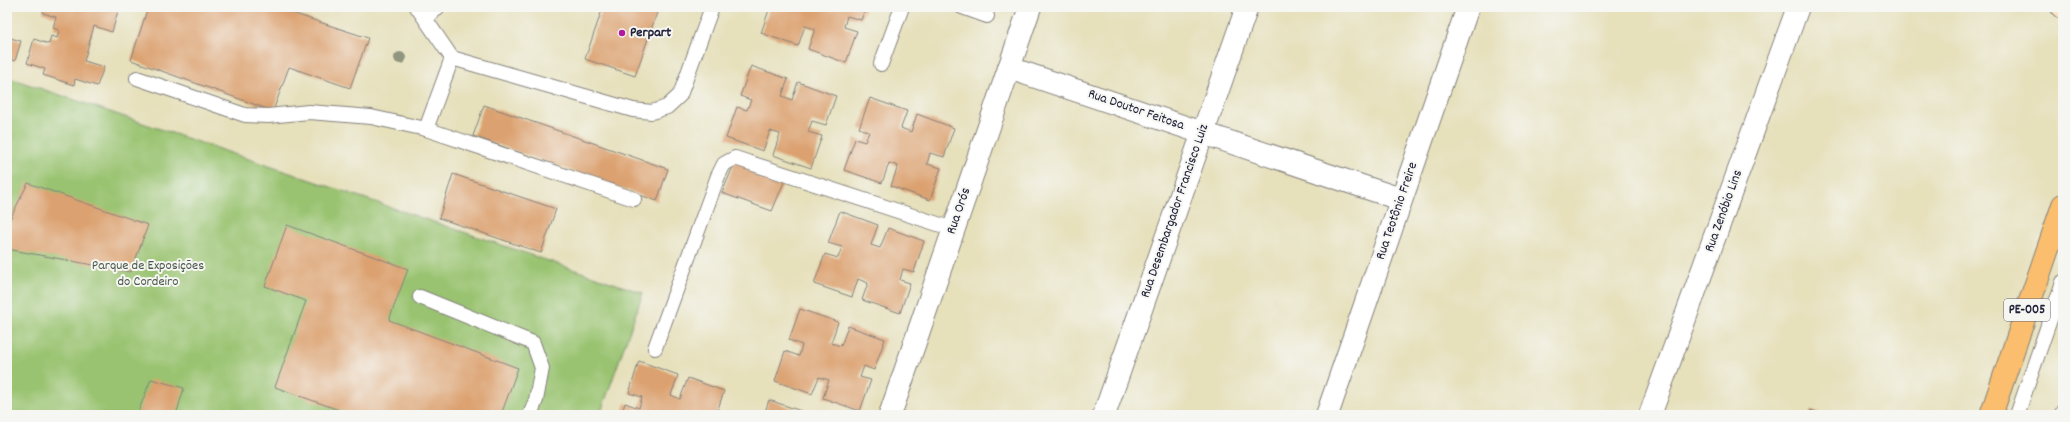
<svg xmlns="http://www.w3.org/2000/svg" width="2070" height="422" font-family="Dekko,sans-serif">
	<rect width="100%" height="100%" fill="#f6f6f2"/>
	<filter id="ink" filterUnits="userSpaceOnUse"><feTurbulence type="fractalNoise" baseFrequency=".025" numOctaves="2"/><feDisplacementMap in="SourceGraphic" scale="8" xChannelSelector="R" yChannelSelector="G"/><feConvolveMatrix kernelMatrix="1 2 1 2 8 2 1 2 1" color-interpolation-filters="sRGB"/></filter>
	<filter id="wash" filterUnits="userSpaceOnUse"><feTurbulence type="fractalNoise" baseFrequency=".012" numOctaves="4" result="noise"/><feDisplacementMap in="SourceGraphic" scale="16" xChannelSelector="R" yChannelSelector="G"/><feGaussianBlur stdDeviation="0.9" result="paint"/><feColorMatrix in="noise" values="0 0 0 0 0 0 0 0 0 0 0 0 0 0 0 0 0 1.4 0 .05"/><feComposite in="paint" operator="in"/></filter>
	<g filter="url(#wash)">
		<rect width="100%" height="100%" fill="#e6e0bb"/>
		<!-- green -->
		<path fill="#99c370" stroke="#5e7256" d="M7 77 643 293 600 415H7Z"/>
		<g id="blocks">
			<!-- building -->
			<g fill="#dca16f">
				<path d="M44 7H106L118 11 112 32 94 26 84 61 104 67 97 86 75 79 74 85 43 75 45 69 27 63 34 39 49 44 51 36 57 38 59 30 53 28 56 17 43 13Z"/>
				<path d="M148 7H274L368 38 350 88 289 67 273 111 131 60Z"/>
				<path d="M603 7H659L635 76 585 59Z"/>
				<path d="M770 7H866L861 20 847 16 844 27 857 31 846 63 808 49 815 29 805 26 798 46 761 33Z"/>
				<path d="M7 37 21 41 15 61 7 58Z"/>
				<path d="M751 66 788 79 782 96 792 100 798 82 836 96 826 125 812 121 808 132 822 136 811 168 773 155 780 134 770 131 763 151 726 138 737 107 747 110 751 100 740 96Z"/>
				<path d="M870 98 907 111 901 128 911 132 917 114 954 128 944 157 930 153 927 164 941 168 930 200 891 186 898 166 889 163 882 183 844 170 855 139 865 142 869 132 859 128Z"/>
				<path d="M484 105 668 169 657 201 473 136Z"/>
				<path d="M735 162 785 180 772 211 722 193Z"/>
				<path d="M453 174 556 209 541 253 439 218Z"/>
				<path d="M28 183 148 225 131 272 7 249V225Z"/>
				<path d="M840 211 878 225 871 245 880 248 888 228 924 241 914 272 903 269 900 280 910 283 900 313 862 300 868 283 858 279 852 297 814 284 825 254 838 258 842 247 828 243Z"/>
				<path d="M287 225 408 269 389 320 518 368 501 415H353L275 387 306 301 265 286Z"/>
				<path d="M800 309 838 322 831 343 841 346 848 326 885 339 874 370 864 366 860 377 871 380 860 411 823 398 829 380 819 377 812 394 775 381 785 351 799 356 802 345 789 340Z"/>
				<path d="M639 361 678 375 671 395 680 399 688 378 724 391 716 415H621L625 403 639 408 642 397 629 393Z"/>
				<path d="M151 379 184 388 176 415H137Z"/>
				<path d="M769 400 807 413V415H764Z"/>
				<path d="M1811 410 1825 415H1809Z"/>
			</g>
		</g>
	</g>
	<g filter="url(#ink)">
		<use href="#blocks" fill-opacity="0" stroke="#84817b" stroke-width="1"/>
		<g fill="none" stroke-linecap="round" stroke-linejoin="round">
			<defs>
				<g id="lane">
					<path d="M417 7 452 58 633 110 652 112 667 107 680 95 712 7"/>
					<path d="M962 7 987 16"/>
					<path d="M426 19 438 7"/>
					<path d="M881 64 902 7"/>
					<path d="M137 78 245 115 268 116 309 112 371 117 426 129 634 199"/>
					<path d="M426 129 452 58"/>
					<path d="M420 297 533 343 542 368 536 400 530 415"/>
					<path d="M655 348 718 176 724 164 735 158 953 229"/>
					<path d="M2017 415 2063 282"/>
					<path d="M2062 415 2063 411"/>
				</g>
				<g id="street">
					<path d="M1009 68 1400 199"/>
					<path d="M890 415 1030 7"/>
					<path d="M1104 415 1247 7"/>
					<path d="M1327 415 1468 7"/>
					<path d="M1650 415 1798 7"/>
				</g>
				<path id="secondary" d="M2062 7H2063"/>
				<path id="primary" d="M1991 415 2063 205"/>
			</defs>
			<!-- lane casing -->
			<use href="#lane" stroke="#84817b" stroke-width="16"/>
			<!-- street casing -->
			<use href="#street" stroke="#84817b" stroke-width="24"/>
			<!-- secondary casing -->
			<use href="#secondary" stroke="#84817b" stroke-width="24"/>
			<!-- primary casing -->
			<use href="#primary" stroke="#84817b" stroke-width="24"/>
			<!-- lane -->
			<use href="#lane" stroke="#fff" stroke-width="14"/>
			<!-- street -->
			<use href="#street" stroke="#fff" stroke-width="22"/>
			<!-- secondary -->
			<use href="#secondary" stroke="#fde5c5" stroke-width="22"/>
			<!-- primary -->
			<use href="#primary" stroke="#fabe6e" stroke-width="22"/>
		</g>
		<!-- trees -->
		<circle fill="#91967f" cx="400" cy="58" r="6"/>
	</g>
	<!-- markers -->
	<circle fill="#b5179e" stroke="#f6f6f2" stroke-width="1.5" cx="622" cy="33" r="4"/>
	<g text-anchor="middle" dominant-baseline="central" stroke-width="4" stroke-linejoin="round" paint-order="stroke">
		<!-- shield labels -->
		<rect fill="#f6f6f2" stroke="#626272" stroke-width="1" x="2004" y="299" width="46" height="22" rx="3"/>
		<g font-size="13" font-weight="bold" fill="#22223b">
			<text x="2027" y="310">PE-005</text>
		</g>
		<!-- poi labels -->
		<g font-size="14" font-weight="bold" fill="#22223b" stroke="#f6f6f2" text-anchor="start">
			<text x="630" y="33">Perpart</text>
		</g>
		<!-- street labels -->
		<g font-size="14" fill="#22223b" stroke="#f6f6f2">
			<text transform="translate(1136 110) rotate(19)">Rua Doutor Feitosa</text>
			<text transform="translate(959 211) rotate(-71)">Rua Orós</text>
			<text transform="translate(1175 211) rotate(-71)">Rua Desembargador Francisco Luiz</text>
			<text transform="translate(1397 211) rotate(-71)">Rua Teotônio Freire</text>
			<text transform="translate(1724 211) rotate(-70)">Rua Zenóbio Lins</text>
		</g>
		<!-- park labels -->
		<g font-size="14" fill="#4c5a4e" stroke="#f6f6f2">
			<text x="148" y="266">Parque de Exposições<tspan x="148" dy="16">do Cordeiro</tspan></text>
		</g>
	</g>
	<!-- margin -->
	<rect width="2070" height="422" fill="none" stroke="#f6f6f2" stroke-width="24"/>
</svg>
